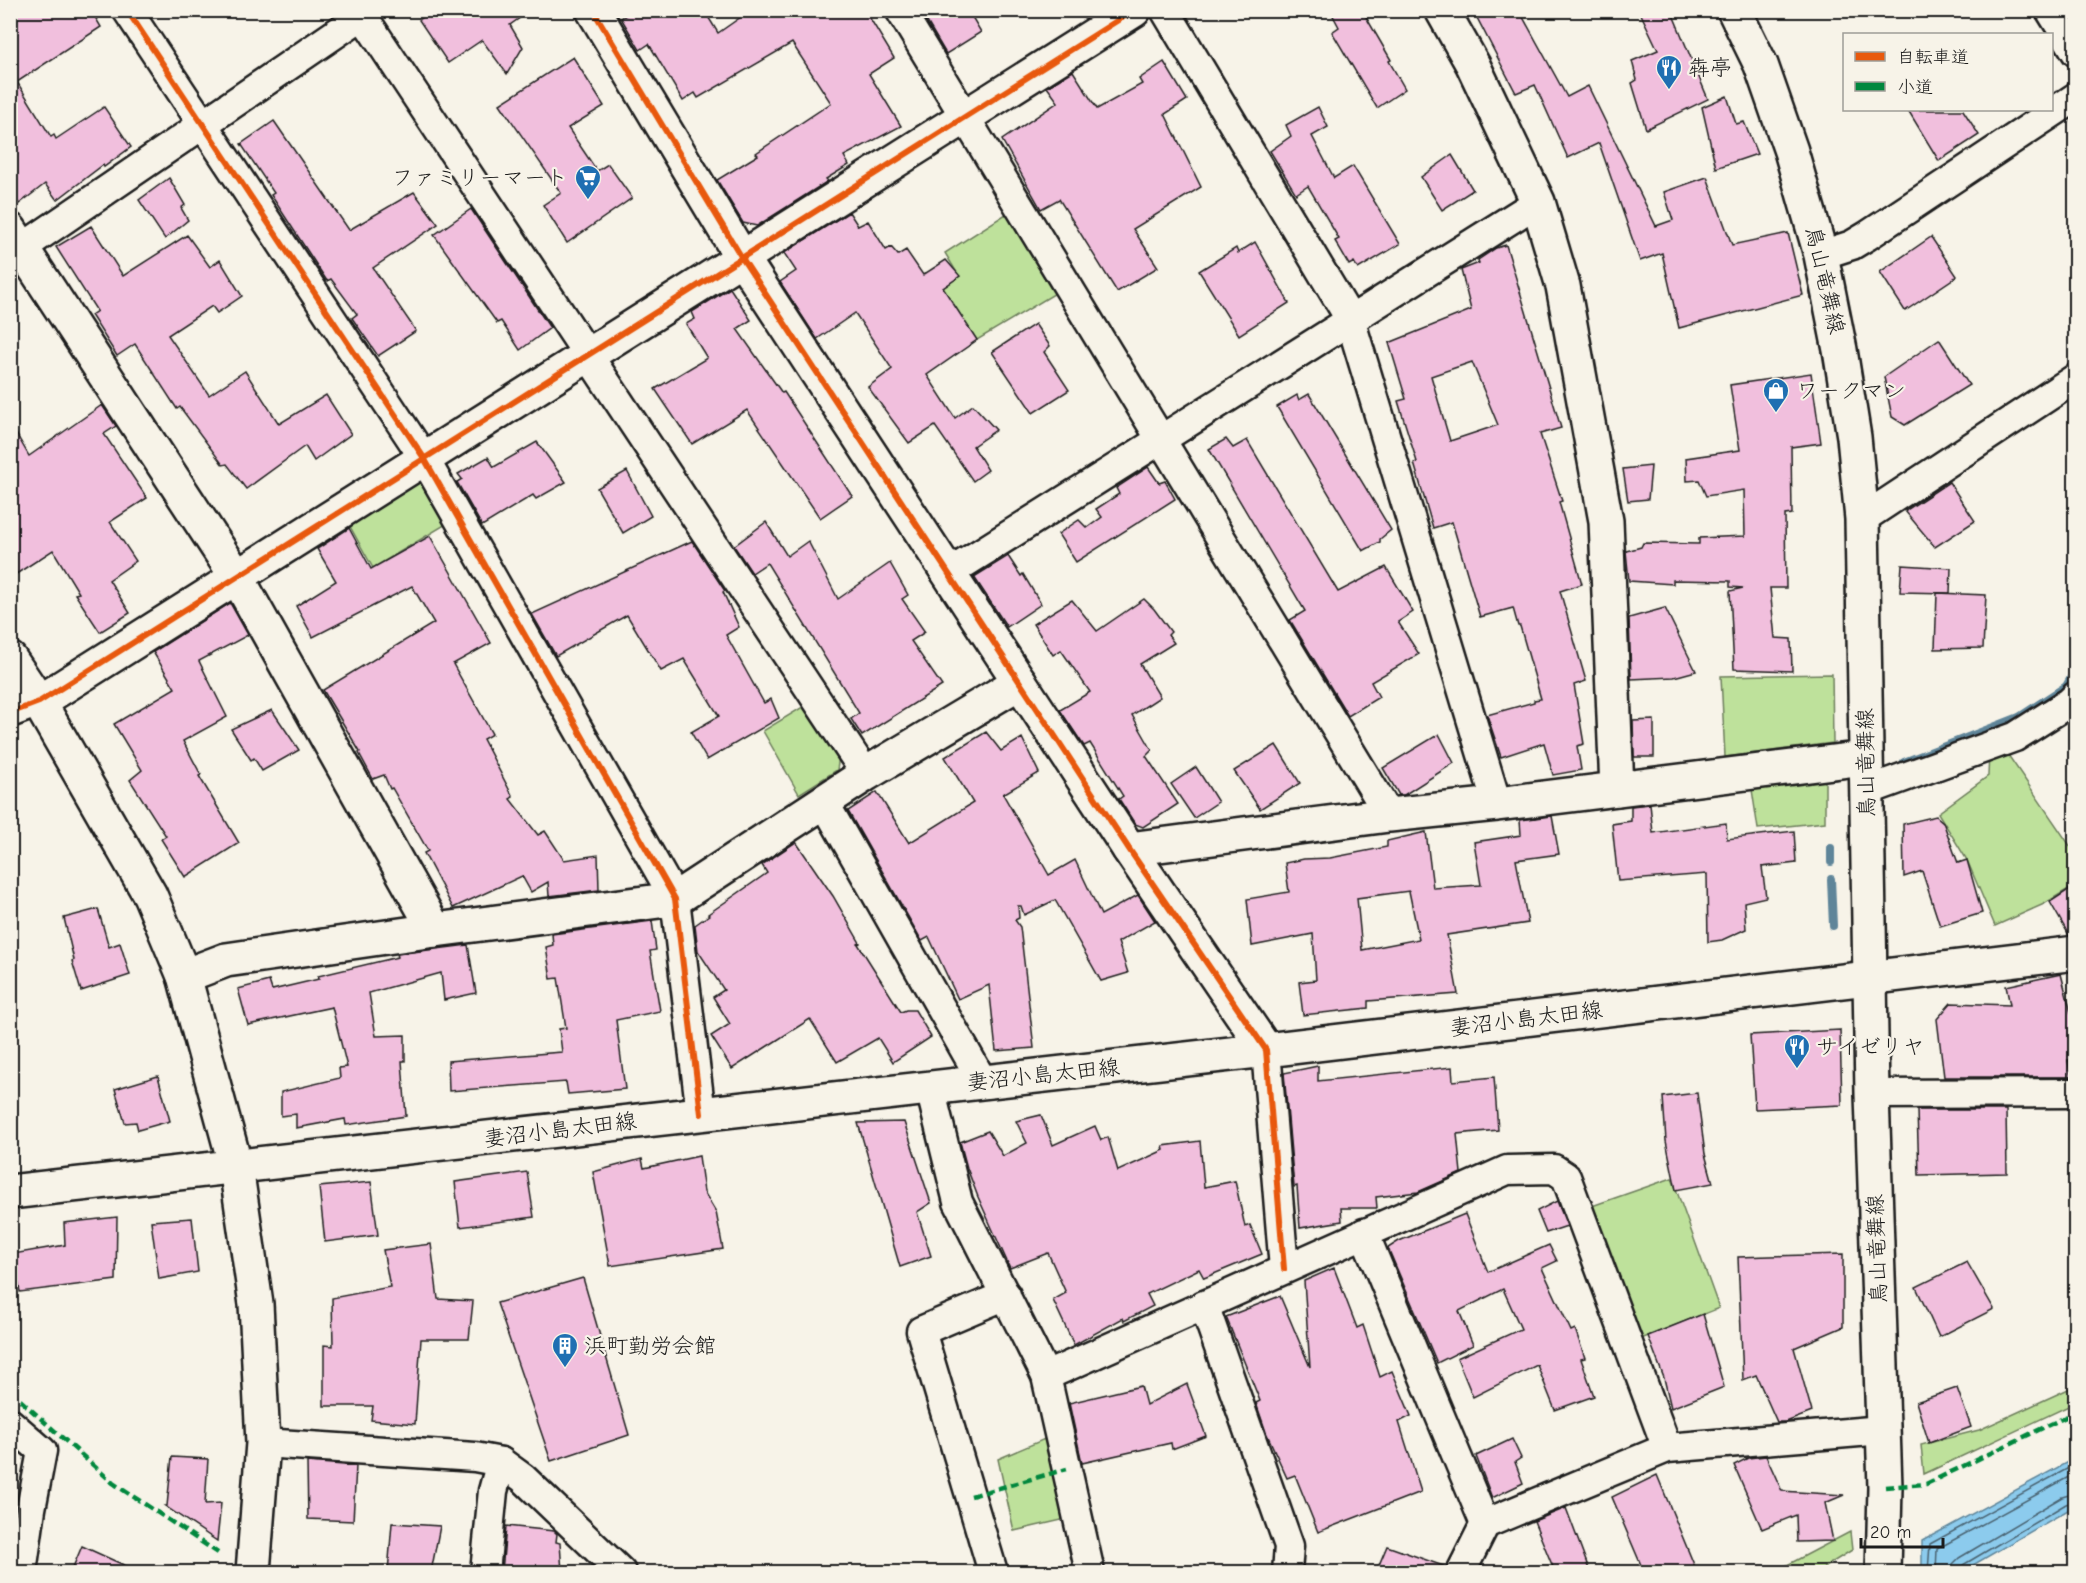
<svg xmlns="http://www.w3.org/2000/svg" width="2086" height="1583" font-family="'Comic Neue','Klee One',sans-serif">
	<rect width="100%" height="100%" fill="#f7f3e8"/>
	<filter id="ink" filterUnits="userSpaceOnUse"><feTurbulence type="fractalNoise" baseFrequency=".0167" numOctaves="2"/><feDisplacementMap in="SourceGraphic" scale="12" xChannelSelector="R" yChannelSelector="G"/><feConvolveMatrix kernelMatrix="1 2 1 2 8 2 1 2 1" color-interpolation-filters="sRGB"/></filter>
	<g filter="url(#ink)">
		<!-- green -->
		<g fill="#bee19b" stroke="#6d7e5c" stroke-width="1.5">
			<path d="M1009 212 1059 291 977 340 943 288 959 276 945 253Z"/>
			<path d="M411 480 428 483 448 523 373 568 347 521Z"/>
			<path d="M1832 674 1833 743 1725 757 1721 676Z"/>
			<path d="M806 705 839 756 837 770 799 794 763 731Z"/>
			<path d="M2004 749 2075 853V885L2044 904 1995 926 1967 860 1938 813 1988 776 1989 754Z"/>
			<path d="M1825 776V822L1758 829 1751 783Z"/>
			<path d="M1672 1178 1719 1308 1641 1339 1592 1206Z"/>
			<path d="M2075 1386V1403L1924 1474 1921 1445 1979 1430Z"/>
			<path d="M1047 1438 1066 1519 1014 1531 998 1459Z"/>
			<path d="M1850 1532 1852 1550 1817 1572H1774Z"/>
		</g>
		<!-- water -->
		<path fill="#8ccbed" stroke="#5f8599" stroke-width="1.5" d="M2075 1458V1506L1961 1572H1922V1541Z"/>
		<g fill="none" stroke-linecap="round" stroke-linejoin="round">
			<!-- shore -->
			<g stroke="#496270" stroke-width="1.5">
				<path d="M1928 1572 1930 1544 2076 1464"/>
				<path d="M1936 1572 1937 1549 2076 1473"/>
				<path d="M1952 1572 1953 1564 1959 1558 2062 1497 2076 1493"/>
				<path d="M1959 1572 1963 1565 2066 1504 2076 1501"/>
			</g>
			<!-- stream -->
			<g stroke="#5f8599" stroke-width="8">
				<path d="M1904 762 2019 717 2066 686 2076 669"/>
				<path d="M1831 848V862"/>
				<path d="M1831 879 1833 926"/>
			</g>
		</g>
		<!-- building -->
		<g fill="#f1bfdd" stroke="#1c1c1c" stroke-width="1.5" fill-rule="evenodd">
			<path d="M10 10H91L101 27 17 82 51 137 54 135 56 139 104 107 131 147 104 167 103 165 57 200 45 184 19 204 10 192Z"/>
			<path d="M434 10H531L510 25 523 47 507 74 482 40 448 63 419 20Z"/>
			<path d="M634 10H704L718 33 751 10H865L894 58 869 74 901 126 844 156 849 165 826 179 828 181 757 226 743 223 717 180 758 155 756 153 831 103 792 43 698 98 695 93 683 101 649 44 640 50 621 18Z"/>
			<path d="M920 10H968L981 32 946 54Z"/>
			<path d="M1330 10H1362L1391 60 1389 61 1405 89 1377 108 1332 32 1339 27Z"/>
			<path d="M1473 10H1519L1567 97 1588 86 1656 226 1673 220 1664 192 1707 177 1732 245 1788 233 1803 295 1679 328 1662 253 1640 261 1599 143 1568 158 1535 85 1516 93Z"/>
			<path d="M1639 10H1671L1708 99 1646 129 1632 83 1637 80 1632 61 1658 50Z"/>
			<path d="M573 57 604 106 568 128 597 171 608 164 632 198 567 243 543 205 561 193 500 104Z"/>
			<path d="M1164 62 1187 100 1165 114 1201 187 1133 229 1158 267 1117 292 1059 199 1041 209 1002 140 1058 102 1047 87 1073 71 1097 109 1142 84 1139 79Z"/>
			<path d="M1727 96 1736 124 1744 122 1757 154 1716 168 1702 107Z"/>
			<path d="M1318 107 1328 127 1312 136 1334 178 1353 166 1400 244 1358 269 1354 262 1349 265 1335 241 1339 239 1308 186 1296 194 1270 151 1291 136 1286 125Z"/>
			<path d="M1908 110H1963L1979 135 1939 161Z"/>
			<path d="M274 121 349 230 414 192 438 224 373 268 416 331 378 356 352 318 357 314 331 279 327 281 271 195 274 193 241 144Z"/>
			<path d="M1452 155 1473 190 1442 210 1421 177Z"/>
			<path d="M169 178 185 205 181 208 188 220 165 239 139 200Z"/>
			<path d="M471 209 550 328 520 350 501 321 497 323 434 235Z"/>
			<path d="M849 212 858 226 868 221 886 250 891 247 898 255 906 250 923 275 946 260 960 276 943 288 977 340 927 375 955 418 973 405 996 430 973 446 988 470 973 481 935 426 909 443 868 387 892 369 855 313 817 339 780 282 796 271 784 253Z"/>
			<path d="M91 226 123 276 187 235 210 267 220 260 242 296 217 313 212 306 168 335 209 395 245 371 279 424 326 395 351 434 314 461 305 446 246 489 227 464 223 465 180 407 177 409 135 344 117 356 91 315 97 311 56 247Z"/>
			<path d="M1931 237 1957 276 1905 311 1880 272Z"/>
			<path d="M1255 242 1289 303 1239 335 1199 271 1236 248 1238 253Z"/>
			<path d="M1506 245 1561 428 1540 434 1562 501 1559 502 1582 584 1560 591 1586 681 1574 685 1584 744 1577 746 1581 770 1553 775 1544 743 1501 757 1487 715 1534 702V700L1541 699 1520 626H1518L1513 608 1480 617 1452 522 1433 528 1414 463 1417 462 1398 401 1406 399 1389 343 1471 310 1461 270 1479 263 1478 260 1496 248ZM1472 362 1498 425 1450 441 1431 376Z"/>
			<path d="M730 288 751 320 737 329 782 393 784 392 852 496 820 518 747 410 692 444 655 389 707 358 686 324 695 319 692 312Z"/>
			<path d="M1035 324 1050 346 1044 352 1069 390 1033 413 992 352Z"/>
			<path d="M1939 339 1969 385 1905 425 1892 417 1884 377Z"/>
			<path d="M1811 373 1821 443 1791 447 1792 514 1785 515 1786 588H1770L1775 638 1791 639 1792 671 1734 669 1730 591 1743 588 1730 587V581L1673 580V584L1629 581 1626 551 1641 547 1643 543 1699 544V538L1745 536 1744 490 1706 496 1699 480 1687 481 1686 458 1740 450 1730 385Z"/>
			<path d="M1309 394 1391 530 1380 539V542L1363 551 1277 407 1297 395 1299 400Z"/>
			<path d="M102 405 116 426 104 434 147 498 110 522 136 561 109 580 130 613 100 632 75 594 79 593 53 550 10 578V423L29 456Z"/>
			<path d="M1226 439 1233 448 1247 440 1338 592 1386 567 1413 612 1398 622 1419 654 1371 682 1379 697 1348 716 1290 620 1305 611 1209 449Z"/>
			<path d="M537 442 566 482 536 499 533 495 482 526 457 482 462 479 458 474 488 457 494 467Z"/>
			<path d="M1651 466 1648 499 1628 501 1623 469Z"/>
			<path d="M1148 467 1159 483 1165 481 1175 499 1076 562 1058 534 1079 520 1087 528 1102 517 1096 509 1119 494 1116 488Z"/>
			<path d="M627 471 651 516 623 533 597 488Z"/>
			<path d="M1949 482 1975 521 1935 547 1905 511Z"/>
			<path d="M766 522 787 556 808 541 838 599 890 563 908 595 902 599 925 632 911 641 942 686 862 736 851 719 859 713 767 563 752 573 734 546Z"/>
			<path d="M349 528 371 569 430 536 491 643 453 664 492 734 483 739 513 797 510 799 538 835 545 831 564 860 598 855 599 890 549 896 548 882 531 892 522 876 453 908 424 853 428 851 392 788 390 789 384 775 373 779 359 753 360 752 323 690 434 623 412 586 313 637 296 606 336 581 317 549Z"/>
			<path d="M692 541 725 591 723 592 739 627 726 635 764 703 771 699 779 718 707 760 691 732 719 716 684 659 661 671 627 615 556 656 532 614Z"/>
			<path d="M1008 556 1021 576 1023 574 1041 604 1007 627 974 577Z"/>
			<path d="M1902 565 1951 568 1950 593 1900 592Z"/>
			<path d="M1937 593 1986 595 1983 648 1935 649Z"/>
			<path d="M1144 599 1154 609 1171 632 1168 635 1174 643 1140 664 1160 697 1132 715 1152 750 1146 756 1178 804 1143 827 1135 824 1119 799 1123 796 1090 743 1084 746 1060 710 1090 692 1061 650 1053 655 1033 624 1072 600 1097 631Z"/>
			<path d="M230 603 248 635 199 661 227 717 183 741 201 775 199 776 239 843 185 877 161 839 166 836 130 780 142 770 114 724 175 688 153 652Z"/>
			<path d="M1665 608 1696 671 1674 677 1631 679 1629 618Z"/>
			<path d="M272 710 299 750 262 771 254 758 251 760 231 729Z"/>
			<path d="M1654 720V757H1634L1633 721Z"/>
			<path d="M986 732 1001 751 1022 738 1039 773 1003 794 1049 875 1075 860 1101 915 1138 895 1155 921 1118 942 1128 973 1101 981 1055 900 1024 915 1021 906H1018L1019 918 1015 920 1020 927 1034 1048 996 1051 989 985 958 999 929 937 922 941 848 811 877 792 909 843 973 803 945 757Z"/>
			<path d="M1439 734 1454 763 1404 795H1399L1383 768Z"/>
			<path d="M1276 745 1300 783 1260 809 1234 771Z"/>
			<path d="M1196 767 1218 802 1194 818 1171 784Z"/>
			<path d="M1650 804 1653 833 1726 823 1727 839 1794 831 1796 863 1762 867 1766 897 1744 902 1746 929 1722 940 1708 942 1707 874 1618 881 1612 824 1631 821V806Z"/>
			<path d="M1552 816 1559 854 1516 860 1528 923 1447 935 1458 994 1368 1001V1008L1303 1015 1299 982 1316 980 1313 934 1252 946 1247 899 1289 892 1285 863 1304 859 1330 858 1387 847V841L1426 832 1433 888 1481 885 1474 842 1521 835 1520 820ZM1409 891 1419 939 1362 950 1357 898Z"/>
			<path d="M1936 816 1943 822 1958 863 1967 860 1982 913 1940 926 1922 871 1904 877 1903 824Z"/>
			<path d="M796 842 833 896 860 943 858 944 901 1012 906 1010H915L931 1037 893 1062 878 1038 837 1062 810 1019 732 1069 711 1036 730 1024 713 997 724 990 698 951 695 925 709 915 708 914 767 873 762 865Z"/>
			<path d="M2076 885V935H2069L2050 902Z"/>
			<path d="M98 909 109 947 120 943 130 975 81 991 72 961 74 960 64 918Z"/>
			<path d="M652 921 656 950 650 951 660 1011 616 1020 625 1089 568 1094 566 1082 449 1091 448 1061 562 1052 559 1029 566 1028 558 978 551 979 546 947 553 945 552 934Z"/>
			<path d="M468 945 476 993 444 1000 441 973 369 993 376 1036 405 1035V1061H402L406 1116 346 1125 345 1119 296 1128V1114L281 1116V1092L340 1078 339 1068 347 1067 332 1007 248 1025 238 989 269 981 272 990 319 979 318 976 398 957 397 954Z"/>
			<path d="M2061 974 2076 1032V1060L2068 1061 2071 1077H1944L1937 1019 1951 1003 2010 1005 2006 986Z"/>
			<path d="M1840 1030 1842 1105 1755 1109 1750 1035Z"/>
			<path d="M1318 1066V1081L1452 1067 1453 1081 1494 1077 1498 1130 1457 1134 1461 1173 1418 1192 1376 1197 1377 1208H1341L1342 1221 1300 1228 1297 1186 1294 1187 1284 1073Z"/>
			<path d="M158 1076 170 1121 138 1130 136 1122 125 1123 115 1089Z"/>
			<path d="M1697 1093 1705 1154 1713 1183 1676 1190 1666 1141 1663 1097Z"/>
			<path d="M1917 1110H2006L2007 1173 1919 1175Z"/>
			<path d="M1041 1115 1053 1145 1095 1126 1101 1140 1108 1137 1118 1171 1164 1150 1163 1146 1200 1141 1204 1187 1235 1181 1245 1227 1250 1225 1262 1254 1204 1278 1199 1269 1147 1294 1153 1306 1124 1321 1123 1318 1074 1345 1053 1300 1066 1293 1048 1253 1010 1268 978 1197 967 1168 960 1142 988 1131 1003 1156 1027 1143 1016 1121Z"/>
			<path d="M904 1122 931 1203 917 1212 931 1256 900 1267 858 1123Z"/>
			<path d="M699 1156 704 1192 716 1212 723 1249 610 1266 593 1172 642 1159 644 1168Z"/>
			<path d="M527 1172 534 1217 460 1227 455 1182Z"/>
			<path d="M371 1182 378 1235 325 1242 319 1187Z"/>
			<path d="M1557 1201 1567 1226 1546 1233 1537 1211Z"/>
			<path d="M1465 1214 1488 1272 1549 1245 1557 1261 1542 1268 1571 1331 1575 1329 1585 1358 1581 1359 1594 1396 1555 1410 1537 1365 1473 1397 1457 1358 1521 1329 1503 1289 1459 1311 1473 1345 1437 1363 1388 1248 1399 1241Z"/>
			<path d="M117 1217 116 1280 20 1292 13 1254 65 1245 64 1223Z"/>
			<path d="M192 1218 198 1272 159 1279 151 1221Z"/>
			<path d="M431 1244 438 1299 473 1301 469 1339H421L415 1424 371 1420 373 1406H324V1345L333 1346 332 1298 390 1287 383 1250Z"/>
			<path d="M1843 1254V1327L1794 1348 1812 1412 1786 1422H1777L1756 1375 1743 1380 1738 1257Z"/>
			<path d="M1967 1262 1994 1309 1939 1337 1916 1287Z"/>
			<path d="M1334 1268 1357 1328 1363 1325 1380 1377 1392 1371 1411 1416 1399 1422 1421 1492 1318 1532 1295 1475 1287 1478 1266 1432 1256 1403 1260 1401 1226 1317 1280 1296 1310 1367 1304 1281Z"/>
			<path d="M583 1278 629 1435 551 1461 497 1303Z"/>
			<path d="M1703 1314 1724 1387 1671 1408 1664 1378 1648 1336Z"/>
			<path d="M1187 1384 1206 1436 1172 1449 1171 1443 1082 1463 1069 1403 1141 1386 1146 1405Z"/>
			<path d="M1957 1388 1971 1427 1929 1443 1916 1402Z"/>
			<path d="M1512 1439 1521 1458 1515 1462 1523 1483 1492 1498 1476 1456Z"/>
			<path d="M1766 1456 1782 1491 1844 1495 1825 1503 1833 1541 1797 1542 1796 1515 1762 1529 1734 1465 1748 1458Z"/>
			<path d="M172 1457 208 1459 205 1504 221 1503 217 1541 165 1506H167Z"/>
			<path d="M307 1462 356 1466 353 1521 308 1519Z"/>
			<path d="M1657 1475 1697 1572H1644L1612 1497Z"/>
			<path d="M1566 1508 1590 1572H1555L1534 1521Z"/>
			<path d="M392 1523 440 1526 431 1572H388Z"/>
			<path d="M506 1526 554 1531 557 1534 556 1542 560 1543 562 1572H502Z"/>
			<path d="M82 1546 139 1572H71Z"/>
			<path d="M1387 1546 1446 1567 1445 1572H1376Z"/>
		</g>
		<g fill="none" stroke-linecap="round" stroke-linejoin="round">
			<defs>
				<g id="street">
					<path d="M127 10 424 458 675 899 701 1114"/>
					<path d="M359 10 866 774"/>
					<path d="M900 10 1389 815"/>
					<path d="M1165 10 1350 319 1497 804"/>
					<path d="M2050 10 2076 52"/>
					<path d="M22 248 370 10"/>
					<path d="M1821 255 1852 245 1867 236 2076 97"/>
					<path d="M1862 519 2076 378"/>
					<path d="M949 573 1538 202"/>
					<path d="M10 713 39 702"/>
					<path d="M1866 791 2015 737 2070 702 2076 696"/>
					<path d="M824 802 983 1082"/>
					<path d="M1266 1050 1284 1269"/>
					<path d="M930 1088 958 1202 1046 1376 1090 1572"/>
					<path d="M1872 1094 2076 1093"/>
					<path d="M1364 1233 1485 1524"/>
					<path d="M1204 1305 1289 1546 1287 1572"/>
					<path d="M1046 1376 1507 1170 1554 1169 1566 1177 1667 1448"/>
					<path d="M10 1423 42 1451 31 1509 22 1572"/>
					<path d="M263 1443 475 1457 501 1462 523 1478 621 1572"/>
					<path d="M485 1572 493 1491 501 1462"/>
					<path d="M993 1572 921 1331 1006 1295"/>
					<path d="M1461 1572 1485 1524 1667 1448 1883 1430"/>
				</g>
				<g id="secondary">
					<path d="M593 10 742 258 1129 849 1266 1050"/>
					<path d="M1442 10 1473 65 1538 202 1563 286 1606 521 1617 789"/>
					<path d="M1734 10 1761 65 1791 151 1821 255 1840 350 1854 437 1862 519 1872 1094 1885 1487 1883 1572"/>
					<path d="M10 230 237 577 435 930"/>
					<path d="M10 659 39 702 150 895 184 976 236 1167 256 1304 263 1443 253 1572"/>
					<path d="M39 702 1134 10"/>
					<path d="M1129 849 1389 815 1497 804 1865 758"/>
					<path d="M184 976 226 960 435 930 675 899 866 774 1020 682"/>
					<path d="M10 1192 1266 1050 2076 953"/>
				</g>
			</defs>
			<!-- street casing -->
			<use href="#street" stroke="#1c1c1c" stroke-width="33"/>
			<!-- secondary casing -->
			<use href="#secondary" stroke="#1c1c1c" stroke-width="38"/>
			<!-- street -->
			<use href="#street" stroke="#f7f3e8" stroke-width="28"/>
			<!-- secondary -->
			<use href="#secondary" stroke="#f7f3e8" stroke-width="33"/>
			<!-- quiet -->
			<g stroke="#00873e" stroke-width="4.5" stroke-dasharray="9 4.5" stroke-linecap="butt">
				<path d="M10 1391 113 1483 218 1553"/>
				<path d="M1885 1487 1926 1484 2076 1412"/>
				<path d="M971 1496 1067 1469"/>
			</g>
			<defs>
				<g id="cycleway">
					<path d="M127 10 424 458 675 899 701 1114"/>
					<path d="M593 10 742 258 1129 849 1266 1050 1284 1269"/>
					<path d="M10 713 39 702 66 685 1134 10"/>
				</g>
			</defs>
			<!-- cycleway casing -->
			<use href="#cycleway" stroke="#f7f3e8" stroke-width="10"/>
			<!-- cycleway -->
			<use href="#cycleway" stroke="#e8590c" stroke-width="6"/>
		</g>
	</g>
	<!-- icons -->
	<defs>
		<symbol id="restaurant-pin" viewBox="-11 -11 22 30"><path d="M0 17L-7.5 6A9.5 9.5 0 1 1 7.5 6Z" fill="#1f6fb2" stroke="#f7f3e8"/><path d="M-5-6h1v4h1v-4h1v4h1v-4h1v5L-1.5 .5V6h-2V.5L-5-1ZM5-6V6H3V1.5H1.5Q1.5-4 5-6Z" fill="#fff"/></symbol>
		<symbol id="supermarket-pin" viewBox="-11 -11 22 30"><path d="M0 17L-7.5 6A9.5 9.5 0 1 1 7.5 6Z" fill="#1f6fb2" stroke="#f7f3e8"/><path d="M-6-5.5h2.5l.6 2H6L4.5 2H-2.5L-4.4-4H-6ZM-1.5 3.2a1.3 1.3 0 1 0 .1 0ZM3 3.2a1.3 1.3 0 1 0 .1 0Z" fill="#fff"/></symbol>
		<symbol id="shop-pin" viewBox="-11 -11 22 30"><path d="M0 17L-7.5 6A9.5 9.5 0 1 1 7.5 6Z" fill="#1f6fb2" stroke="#f7f3e8"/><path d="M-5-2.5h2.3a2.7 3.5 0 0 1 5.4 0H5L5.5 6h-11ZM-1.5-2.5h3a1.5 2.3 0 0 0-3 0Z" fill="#fff"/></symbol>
		<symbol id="building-pin" viewBox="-11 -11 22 30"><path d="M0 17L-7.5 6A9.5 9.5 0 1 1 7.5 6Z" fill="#1f6fb2" stroke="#f7f3e8"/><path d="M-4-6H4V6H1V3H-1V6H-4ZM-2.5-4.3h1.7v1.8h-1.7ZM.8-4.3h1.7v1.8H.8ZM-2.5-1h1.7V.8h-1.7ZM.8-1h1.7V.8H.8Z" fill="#fff"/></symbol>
	</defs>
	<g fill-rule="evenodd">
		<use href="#restaurant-pin" x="1654" y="53" width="30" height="40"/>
		<use href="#supermarket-pin" x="573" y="163" width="30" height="40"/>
		<use href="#shop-pin" x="1761" y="376" width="30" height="40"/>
		<use href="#restaurant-pin" x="1782" y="1032" width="30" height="40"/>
		<use href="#building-pin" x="550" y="1331" width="30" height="40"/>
	</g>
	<g text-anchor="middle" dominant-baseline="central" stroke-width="4.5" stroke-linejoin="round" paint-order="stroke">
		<!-- poi labels -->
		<g font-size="22" fill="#1c1c1c" stroke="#f7f3e8" text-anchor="start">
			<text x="1688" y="68">犇亭</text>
			<text x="568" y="178" text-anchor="end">ファミリーマート</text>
			<text x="1796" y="391">ワークマン</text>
			<text x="1816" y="1047">サイゼリヤ</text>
			<text x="584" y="1346">浜町勤労会館</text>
		</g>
		<!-- street labels -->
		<g font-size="22" fill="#1c1c1c" stroke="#f7f3e8">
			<text transform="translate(1825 280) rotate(77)">鳥山竜舞線</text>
			<text transform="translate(1866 763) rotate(-91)">鳥山竜舞線</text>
			<text transform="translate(1526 1019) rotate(-7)">妻沼小島太田線</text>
			<text transform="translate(1043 1075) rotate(-6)">妻沼小島太田線</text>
			<text transform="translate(560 1130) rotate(-7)">妻沼小島太田線</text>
			<text transform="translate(1877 1249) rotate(-92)">鳥山竜舞線</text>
		</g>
	</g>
	<!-- margin -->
	<rect width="2086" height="1583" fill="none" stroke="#f7f3e8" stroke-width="36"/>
	<rect x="18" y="18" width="2050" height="1547" fill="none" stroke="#1c1c1c" stroke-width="2" filter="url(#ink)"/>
	<!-- legend -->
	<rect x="1843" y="33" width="210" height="78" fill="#f7f3e8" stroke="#9f9d96" stroke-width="1.5"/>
	<rect x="1855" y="52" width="30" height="9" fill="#e8590c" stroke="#9f9d96" stroke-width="1.5"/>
	<text x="1897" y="63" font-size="18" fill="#1c1c1c">自転車道</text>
	<rect x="1855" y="82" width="30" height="9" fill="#00873e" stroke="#9f9d96" stroke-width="1.5"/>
	<text x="1897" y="93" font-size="18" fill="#1c1c1c">小道</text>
	<!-- scale -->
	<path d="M1861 1538v9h82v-9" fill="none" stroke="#1c1c1c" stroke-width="3"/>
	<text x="1870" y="1538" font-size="18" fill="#1c1c1c" stroke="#f7f3e8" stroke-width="4.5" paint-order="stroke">20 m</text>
</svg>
